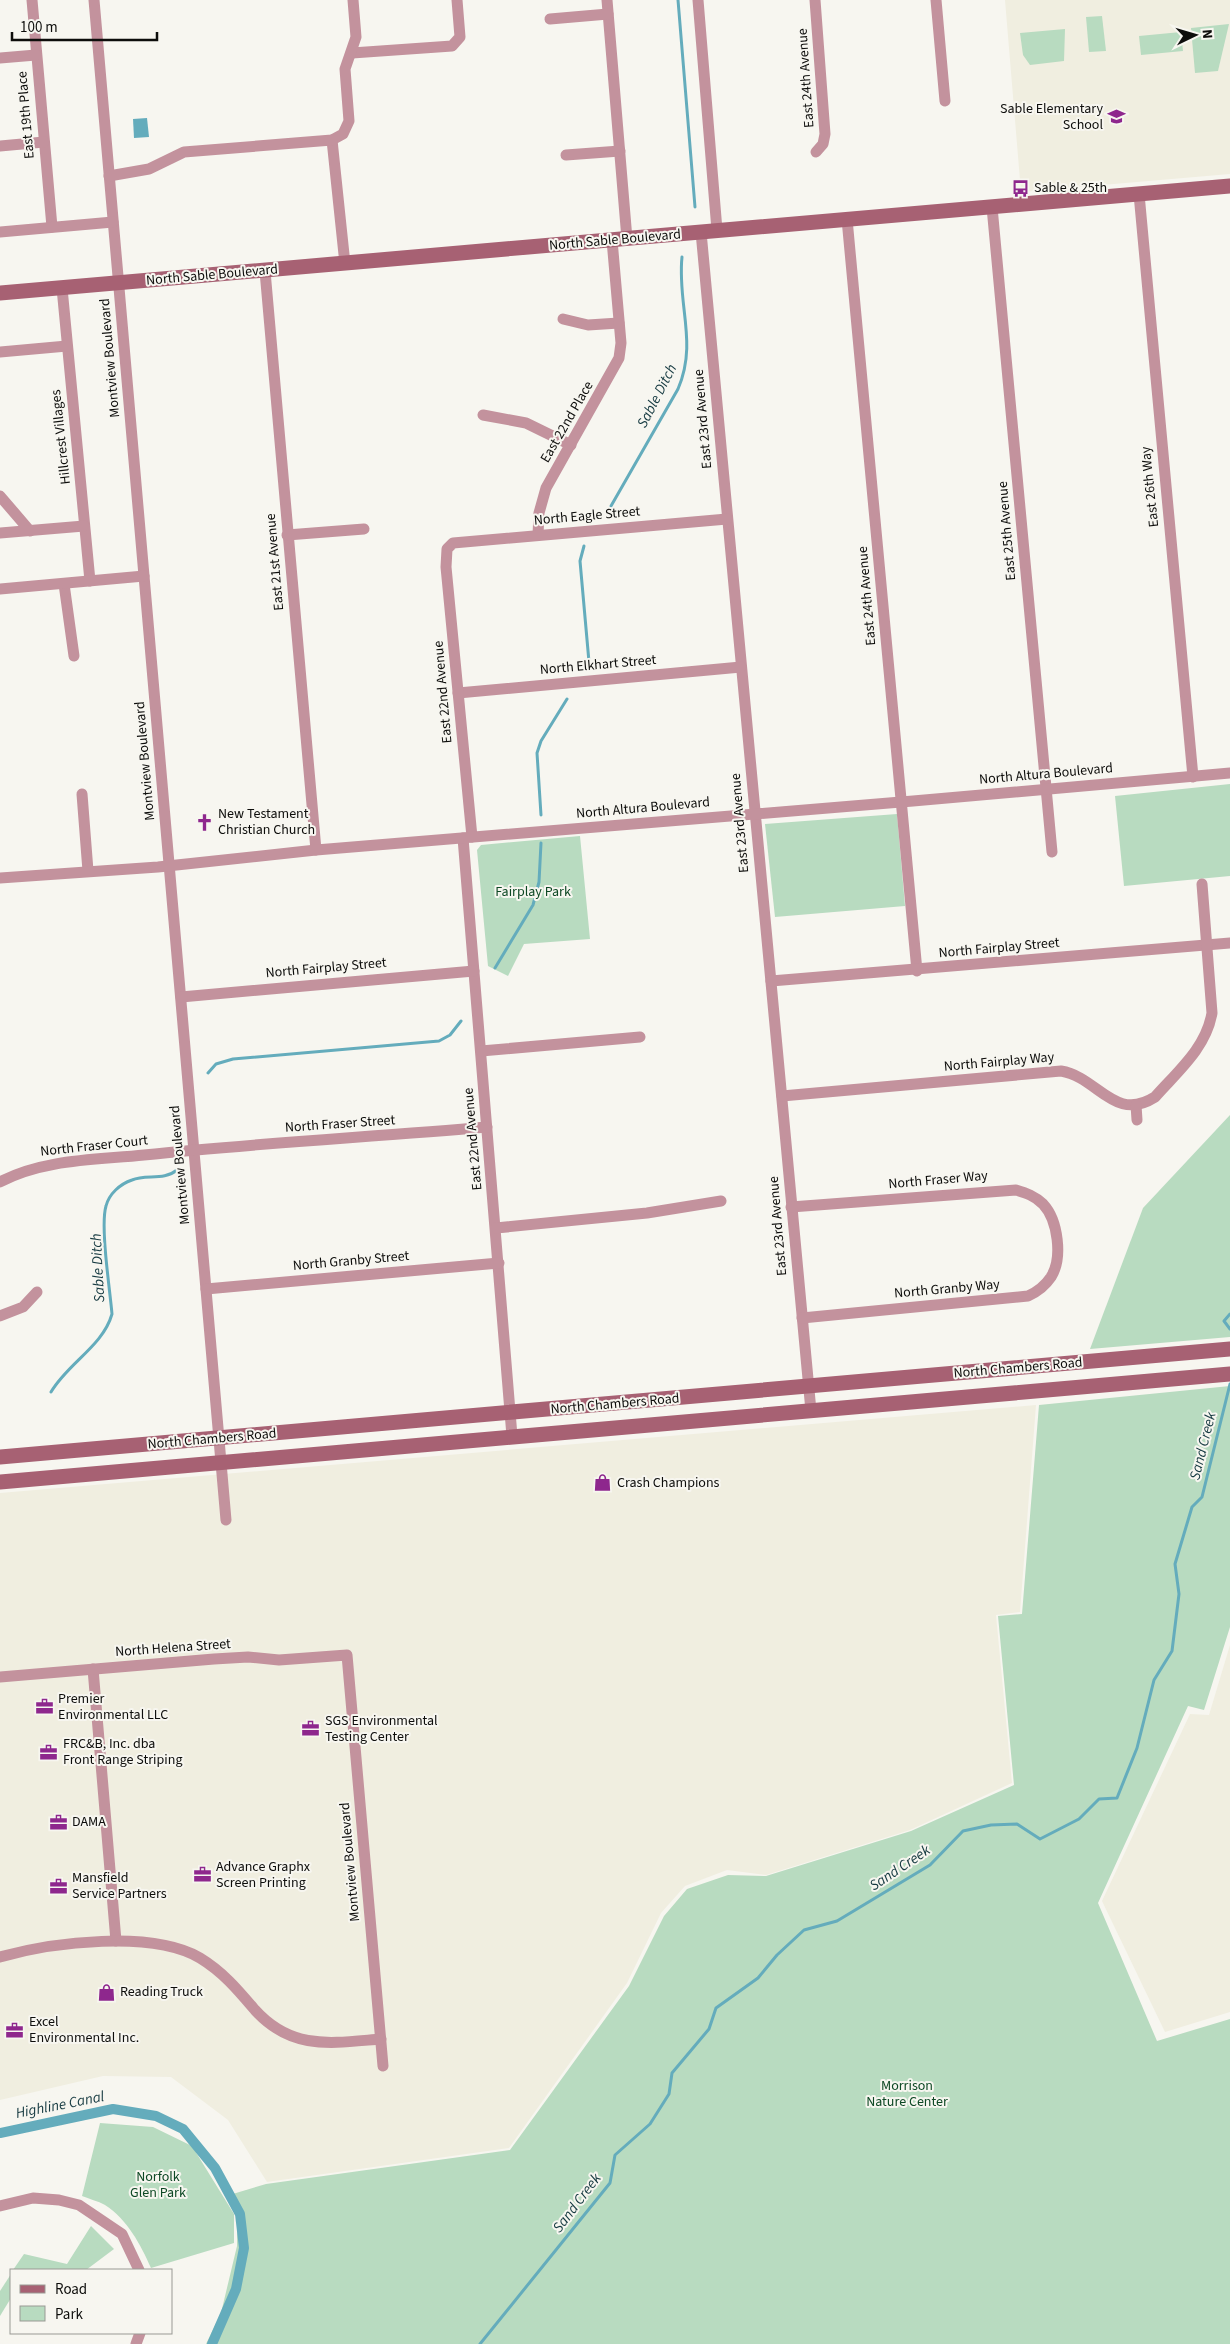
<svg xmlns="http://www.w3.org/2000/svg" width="1230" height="2344" font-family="'Source Sans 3',sans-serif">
	<rect width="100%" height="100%" fill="#f7f6f0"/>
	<!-- built -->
	<g fill="#f0eee0">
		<path d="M1005 0H1230V174L1021 192Z"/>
		<path d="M1036 1405 1020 1612 996 1615 1012 1783 910 1830 766 1875 727 1870 685 1886 661 1913 627 1983 509 2148 267 2182 228 2120 171 2077 103 2076 0 2100V1493Z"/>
		<path d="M1230 1645V2012L1165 2032 1102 1901 1190 1714 1209 1715Z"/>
	</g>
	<!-- green -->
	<g fill="#b8dbc0">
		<path d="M1102 16 1106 51 1089 52 1086 17Z"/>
		<path d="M1229 24 1218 71 1195 73 1191 28Z"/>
		<path d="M1065 29 1064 61 1030 65 1023 55 1020 33Z"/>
		<path d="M1181 32 1183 51 1141 55 1139 36Z"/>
		<path d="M1230 784V876L1124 886 1115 796Z"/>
		<path d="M897 814 905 906 775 917 765 824Z"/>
		<path d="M580 836 590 939 524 944 508 976 488 966 477 850 481 845Z"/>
		<path d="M1230 1115V1337L1090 1349 1143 1208Z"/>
		<path d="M1230 1386V1627L1204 1710 1188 1706 1098 1903 1157 2041 1230 2019V2344H206L221 2313 237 2246V2214L226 2196 266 2184 510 2150 629 1986 664 1916 687 1889 728 1875 766 1876 911 1831 1014 1785 998 1616 1022 1614 1039 1405Z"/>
		<path d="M100 2123 153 2127 192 2146 234 2214V2243L151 2268C141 2245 127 2219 105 2205 98 2201 89 2199 82 2196Z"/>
		<path d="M91 2226 114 2249 86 2270H13L24 2254 67 2264Z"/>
		<path d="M11 2274V2298L0 2316V2291Z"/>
	</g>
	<!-- water -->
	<path fill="#64acbc" d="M147 118 149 137 134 138 133 119Z"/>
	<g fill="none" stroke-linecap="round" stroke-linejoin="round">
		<!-- stream -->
		<g stroke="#64acbc" stroke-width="3">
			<path d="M678 0 695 207"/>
			<path d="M611 506 678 389C698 343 677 304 682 257"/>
			<path d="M584 546 580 561 589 662"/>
			<path d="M541 815 537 753 541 741 567 699"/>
			<path d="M495 968 533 905 539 882 541 843"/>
			<path d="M208 1073 216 1064 233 1059 439 1041 450 1035 461 1021"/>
			<path d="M1230 1314 1224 1321 1230 1329"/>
			<path d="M51 1392C68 1363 103 1346 112 1314 110 1290 100 1226 106 1206 109 1194 120 1184 132 1180 146 1174 164 1181 177 1170"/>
			<path d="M480 2344 610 2183 615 2155 650 2124 669 2094 672 2073 709 2029 716 2008 758 1978 777 1955 804 1930 837 1921 930 1865 963 1831 991 1825 1017 1824 1040 1839 1079 1819 1099 1799 1117 1798 1137 1748 1154 1680 1172 1651 1179 1594 1175 1564 1192 1507 1202 1497 1230 1384"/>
		</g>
		<!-- canal -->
		<path stroke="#64acbc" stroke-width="10" d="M0 2133 113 2109 156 2116 183 2129 215 2168 240 2214 244 2248 236 2289 212 2344"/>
		<!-- street -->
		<g stroke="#c3929d" stroke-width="11">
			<path d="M32 0 52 227"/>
			<path d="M94 0 226 1520"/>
			<path d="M607 0 627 239"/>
			<path d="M698 0 717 230"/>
			<path d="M815 0 825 134 823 144 816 152"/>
			<path d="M936 0 945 101"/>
			<path d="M550 19 608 14"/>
			<path d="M352 53 452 46 460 37 457 0"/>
			<path d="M0 58 36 55"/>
			<path d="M332 140 345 264"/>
			<path d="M0 146 44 142"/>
			<path d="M566 155 620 151"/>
			<path d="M109 176 149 169 184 152 332 140 343 134 349 121 345 69 356 37 353 0"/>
			<path d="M1139 194 1193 777"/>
			<path d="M992 207 1052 852"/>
			<path d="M847 219 917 971"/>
			<path d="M0 232 113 222"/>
			<path d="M701 232 811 1411"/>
			<path d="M265 271 316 850"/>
			<path d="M62 288 90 581"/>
			<path d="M563 319 588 325 619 323"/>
			<path d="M0 352 67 346"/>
			<path d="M483 415 526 423 571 445"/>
			<path d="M0 496 30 531"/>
			<path d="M0 533 84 526"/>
			<path d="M287 535 364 529"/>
			<path d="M538 535 539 513 546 488 619 358 621 343 612 240"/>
			<path d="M64 584 74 656"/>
			<path d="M0 589 144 576"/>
			<path d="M458 693 741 667"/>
			<path d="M82 794 88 871"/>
			<path d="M472 837 446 567 447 549 453 543 727 519"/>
			<path d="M463 838 512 1436"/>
			<path d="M0 878 158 867 316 850 913 801 1230 773"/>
			<path d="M771 981 1230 943"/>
			<path d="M181 997 474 971"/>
			<path d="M481 1051 640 1037"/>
			<path d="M782 1096 1061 1071C1098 1077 1114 1123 1155 1097 1178 1071 1206 1048 1212 1013L1202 884"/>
			<path d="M1136 1105 1137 1120"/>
			<path d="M0 1182C43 1159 96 1160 144 1155 258 1143 373 1137 487 1127"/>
			<path d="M791 1207 1016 1190C1026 1193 1035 1196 1043 1204 1058 1220 1063 1258 1051 1277 1045 1286 1037 1292 1028 1296L802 1318"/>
			<path d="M496 1228 647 1213 721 1201"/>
			<path d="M206 1289 499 1263"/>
			<path d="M0 1316 23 1307 37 1292"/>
			<path d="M93 1669 116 1941"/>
			<path d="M0 1677 214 1659 248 1657 279 1660 347 1655 383 2066"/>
			<path d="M0 1957C53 1942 152 1930 200 1958 223 1972 238 1990 255 2010 292 2051 332 2043 381 2039"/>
			<path d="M0 2206 33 2198 59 2200 79 2205 122 2234 139 2270"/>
			<path d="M136 2344 140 2333"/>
		</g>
		<!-- secondary -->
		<g stroke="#a76173" stroke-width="15">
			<path d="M0 293 1230 186"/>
			<path d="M0 1457 1230 1349"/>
			<path d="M0 1482 1230 1374"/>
		</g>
	</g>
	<!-- icons -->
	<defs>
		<symbol id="school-bare" viewBox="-9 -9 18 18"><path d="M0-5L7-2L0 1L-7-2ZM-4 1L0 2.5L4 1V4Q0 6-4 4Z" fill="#8e278d" stroke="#f7f6f0" stroke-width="2.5" paint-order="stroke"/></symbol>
		<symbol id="bus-bare" viewBox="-9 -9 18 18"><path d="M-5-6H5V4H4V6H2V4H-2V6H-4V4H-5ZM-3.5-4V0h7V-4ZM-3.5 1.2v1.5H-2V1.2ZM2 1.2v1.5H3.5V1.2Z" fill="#8e278d" stroke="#f7f6f0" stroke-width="2.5" paint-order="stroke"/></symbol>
		<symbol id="church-bare" viewBox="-9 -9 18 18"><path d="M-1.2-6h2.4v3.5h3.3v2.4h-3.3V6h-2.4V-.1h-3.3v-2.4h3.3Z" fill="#8e278d" stroke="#f7f6f0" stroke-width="2.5" paint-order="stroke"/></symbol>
		<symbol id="shop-bare" viewBox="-9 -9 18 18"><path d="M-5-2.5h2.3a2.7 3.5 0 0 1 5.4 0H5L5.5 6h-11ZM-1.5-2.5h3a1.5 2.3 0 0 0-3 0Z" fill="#8e278d" stroke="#f7f6f0" stroke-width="2.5" paint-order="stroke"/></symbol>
		<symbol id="office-bare" viewBox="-9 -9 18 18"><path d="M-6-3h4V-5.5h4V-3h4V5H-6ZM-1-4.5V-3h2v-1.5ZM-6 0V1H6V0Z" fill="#8e278d" stroke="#f7f6f0" stroke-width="2.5" paint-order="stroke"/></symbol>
	</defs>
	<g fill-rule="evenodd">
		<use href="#school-bare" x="1104" y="104" width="25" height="25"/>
		<use href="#bus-bare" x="1008" y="176" width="25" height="25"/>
		<use href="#church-bare" x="192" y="810" width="25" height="25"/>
		<use href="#shop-bare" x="590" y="1470" width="25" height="25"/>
		<use href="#office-bare" x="32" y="1694" width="25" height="25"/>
		<use href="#office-bare" x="298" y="1716" width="25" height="25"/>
		<use href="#office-bare" x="36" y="1740" width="25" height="25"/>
		<use href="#office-bare" x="46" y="1810" width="25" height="25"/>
		<use href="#office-bare" x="190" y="1862" width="25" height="25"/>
		<use href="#office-bare" x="46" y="1874" width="25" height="25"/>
		<use href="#shop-bare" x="94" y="1980" width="25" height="25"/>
		<use href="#office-bare" x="2" y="2018" width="25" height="25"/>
	</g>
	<g text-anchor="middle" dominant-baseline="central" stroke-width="4" stroke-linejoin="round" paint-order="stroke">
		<!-- street labels -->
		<g font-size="14" fill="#0d0d0b" stroke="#f7f6f0">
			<text transform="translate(806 78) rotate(-94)">East 24th Avenue</text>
			<text transform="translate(26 115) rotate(-95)">East 19th Place</text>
			<text transform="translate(615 240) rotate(-5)">North Sable Boulevard</text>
			<text transform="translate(212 275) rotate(-5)">North Sable Boulevard</text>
			<text transform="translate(110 358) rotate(-95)">Montview Boulevard</text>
			<text transform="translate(703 419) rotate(-95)">East 23rd Avenue</text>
			<text transform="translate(567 422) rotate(-60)">East 22nd Place</text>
			<text transform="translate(61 437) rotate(-96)">Hillcrest Villages</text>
			<text transform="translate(1150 487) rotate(-96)">East 26th Way</text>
			<text transform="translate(587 516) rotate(-5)">North Eagle Street</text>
			<text transform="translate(1007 531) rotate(-95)">East 25th Avenue</text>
			<text transform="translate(275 562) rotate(-95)">East 21st Avenue</text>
			<text transform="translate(867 596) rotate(-95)">East 24th Avenue</text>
			<text transform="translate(598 665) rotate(-5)">North Elkhart Street</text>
			<text transform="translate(443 692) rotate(-95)">East 22nd Avenue</text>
			<text transform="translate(145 761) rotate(-95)">Montview Boulevard</text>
			<text transform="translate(1046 774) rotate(-5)">North Altura Boulevard</text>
			<text transform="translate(643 808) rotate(-5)">North Altura Boulevard</text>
			<text transform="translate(740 823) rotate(-95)">East 23rd Avenue</text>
			<text transform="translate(999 948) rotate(-5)">North Fairplay Street</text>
			<text transform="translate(326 968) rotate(-5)">North Fairplay Street</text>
			<text transform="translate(999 1062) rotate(-5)">North Fairplay Way</text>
			<text transform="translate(340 1124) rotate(-4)">North Fraser Street</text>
			<text transform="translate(473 1139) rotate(-95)">East 22nd Avenue</text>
			<text transform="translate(94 1146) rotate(-6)">North Fraser Court</text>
			<text transform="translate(180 1165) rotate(-95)">Montview Boulevard</text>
			<text transform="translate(938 1180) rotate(-5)">North Fraser Way</text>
			<text transform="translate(778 1226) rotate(-95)">East 23rd Avenue</text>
			<text transform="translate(351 1261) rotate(-5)">North Granby Street</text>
			<text transform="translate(947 1289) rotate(-5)">North Granby Way</text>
			<text transform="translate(1018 1368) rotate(-5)">North Chambers Road</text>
			<text transform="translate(615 1404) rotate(-5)">North Chambers Road</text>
			<text transform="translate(212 1439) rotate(-5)">North Chambers Road</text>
			<text transform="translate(173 1648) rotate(-4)">North Helena Street</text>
			<text transform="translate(350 1862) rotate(-95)">Montview Boulevard</text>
		</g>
		<!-- poi labels -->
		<g font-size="14" fill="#0d0d0b" stroke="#f7f6f0" text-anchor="start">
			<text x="1103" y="109" text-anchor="end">Sable Elementary<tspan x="1103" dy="16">School</tspan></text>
			<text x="1034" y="188">Sable &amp; 25th</text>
			<text x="218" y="814">New Testament<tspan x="218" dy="16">Christian Church</tspan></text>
			<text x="617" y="1483">Crash Champions</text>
			<text x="58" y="1699">Premier<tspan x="58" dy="16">Environmental LLC</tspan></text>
			<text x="325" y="1721">SGS Environmental<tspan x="325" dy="16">Testing Center</tspan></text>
			<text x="63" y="1744">FRC&amp;B, Inc. dba<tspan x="63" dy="16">Front Range Striping</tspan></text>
			<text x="72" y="1822">DAMA</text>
			<text x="216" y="1867">Advance Graphx<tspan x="216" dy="16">Screen Printing</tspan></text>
			<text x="72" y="1878">Mansfield<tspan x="72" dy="16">Service Partners</tspan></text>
			<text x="120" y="1992">Reading Truck</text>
			<text x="29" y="2022">Excel<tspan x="29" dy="16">Environmental Inc.</tspan></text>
		</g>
		<!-- park labels -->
		<g font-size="14" fill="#0d4824" stroke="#f7f6f0">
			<text x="533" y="892">Fairplay Park</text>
			<text x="907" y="2086">Morrison<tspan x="907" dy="16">Nature Center</tspan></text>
			<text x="158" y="2177">Norfolk<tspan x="158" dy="16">Glen Park</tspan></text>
		</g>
		<!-- water labels -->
		<g font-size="15" font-style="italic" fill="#163a41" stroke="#f7f6f0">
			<text transform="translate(657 396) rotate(-63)">Sable Ditch</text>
			<text transform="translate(98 1268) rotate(-93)">Sable Ditch</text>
			<text transform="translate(1203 1446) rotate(-76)">Sand Creek</text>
			<text transform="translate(900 1868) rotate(-34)">Sand Creek</text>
			<text transform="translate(60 2105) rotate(-11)">Highline Canal</text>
			<text transform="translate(577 2203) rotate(-53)">Sand Creek</text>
		</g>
	</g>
	<!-- legend -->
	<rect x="10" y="2269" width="162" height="65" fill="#f7f6f0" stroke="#999994"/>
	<rect x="20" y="2285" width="25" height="8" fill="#a76173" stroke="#999994"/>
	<text x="55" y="2294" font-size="15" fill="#0d0d0b">Road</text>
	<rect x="20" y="2306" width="25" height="15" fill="#b8dbc0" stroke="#999994"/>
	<text x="55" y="2319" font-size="15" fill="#0d0d0b">Park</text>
	<!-- north arrow -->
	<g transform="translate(1195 35) rotate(85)" stroke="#f7f6f0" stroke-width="4" paint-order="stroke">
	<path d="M0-4L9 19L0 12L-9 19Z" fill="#0d0d0b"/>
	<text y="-8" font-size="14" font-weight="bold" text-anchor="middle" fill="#0d0d0b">N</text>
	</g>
	<!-- scale -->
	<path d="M12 32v8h145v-8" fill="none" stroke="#0d0d0b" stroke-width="2.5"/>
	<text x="20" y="32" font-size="15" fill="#0d0d0b" stroke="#f7f6f0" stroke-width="4" paint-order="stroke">100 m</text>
</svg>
